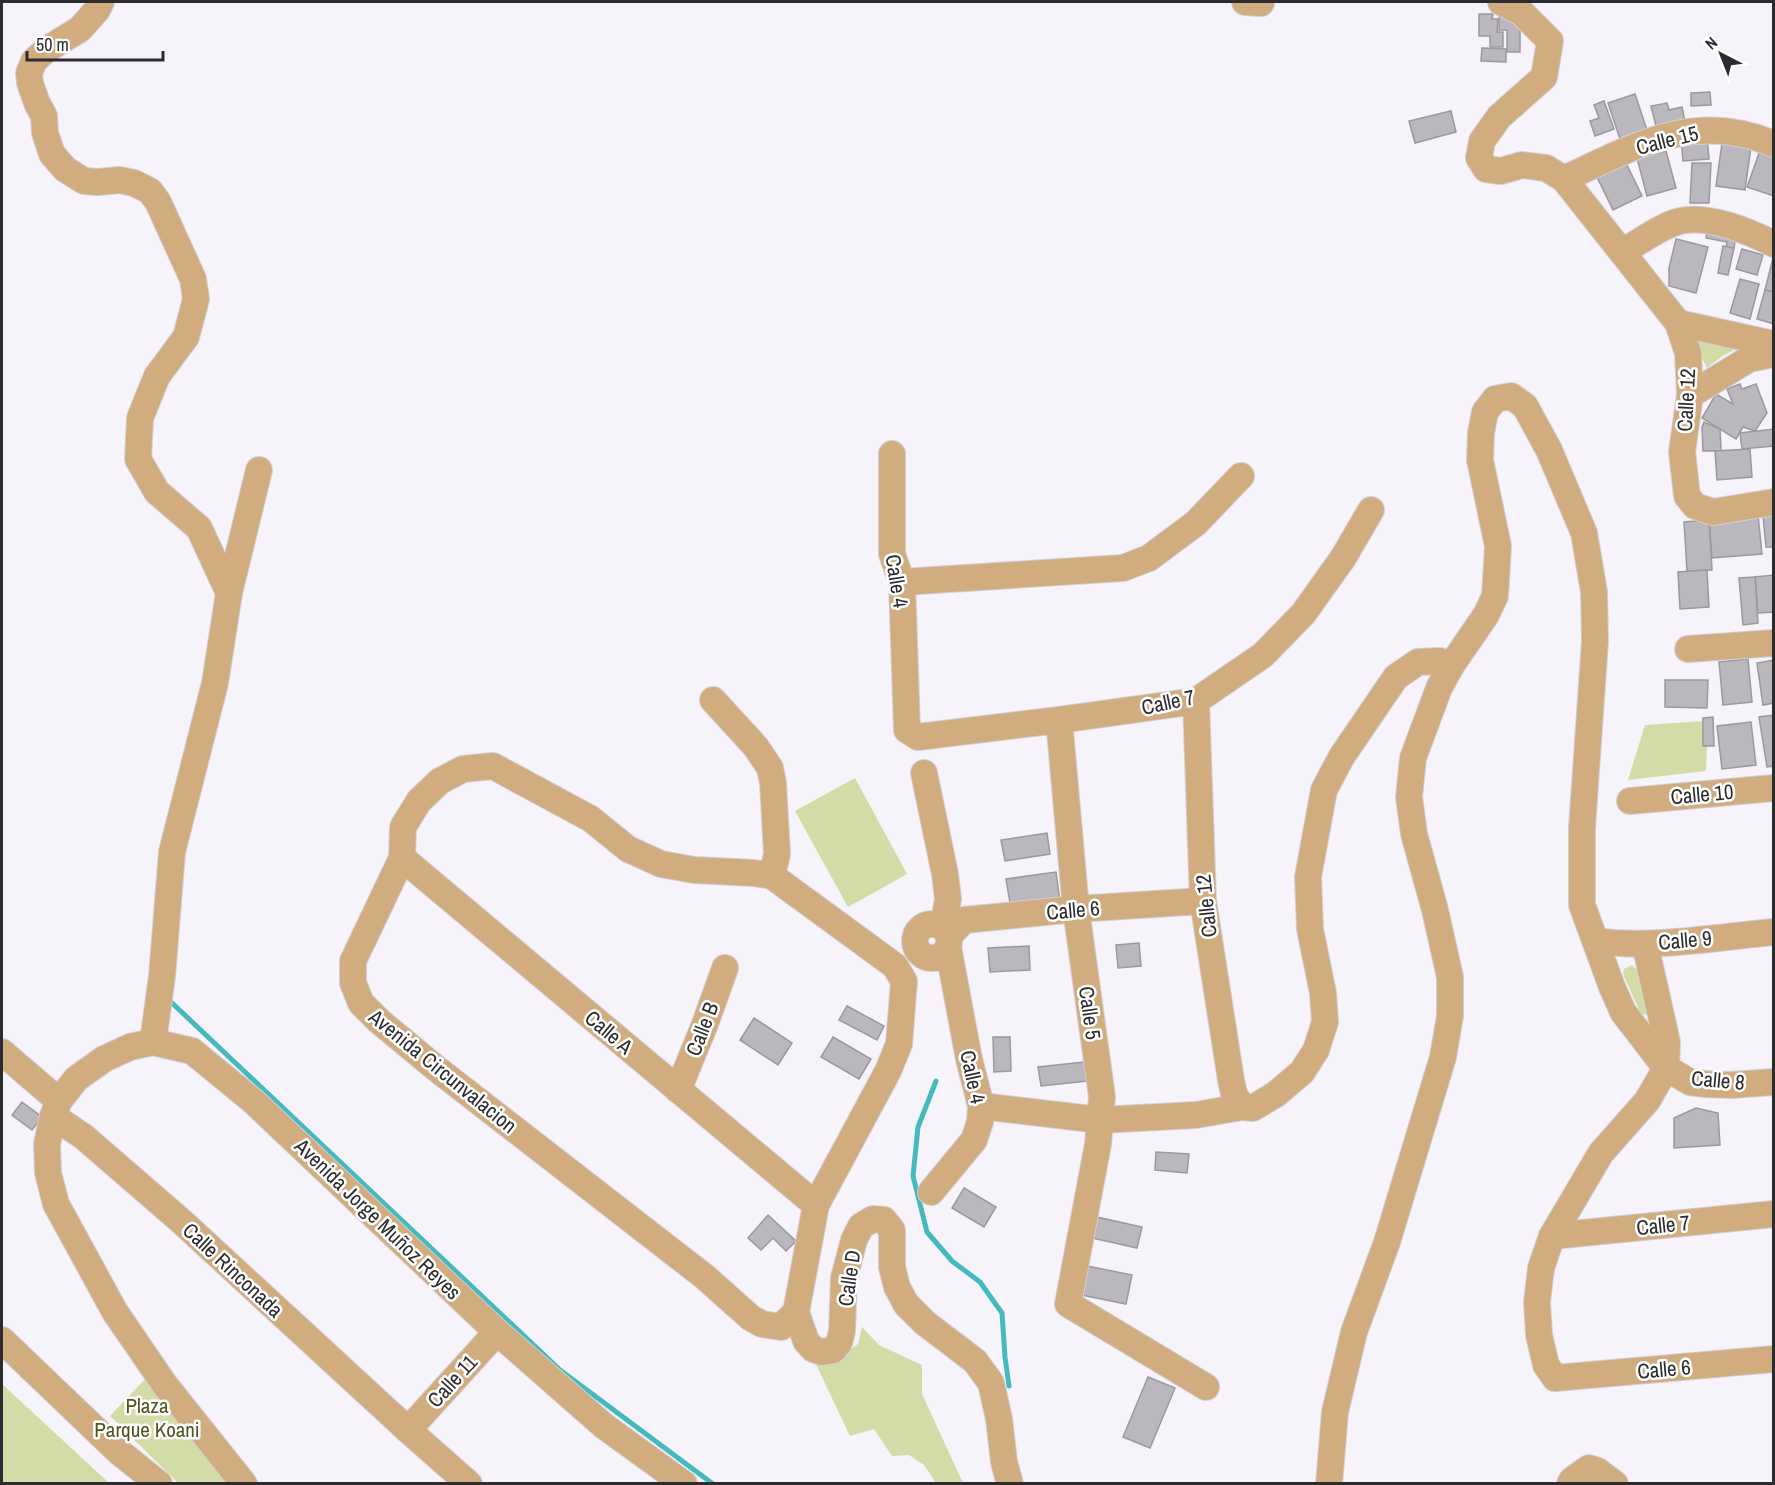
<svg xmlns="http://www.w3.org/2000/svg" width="1775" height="1485" font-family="'Archivo Narrow',sans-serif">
	<rect width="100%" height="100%" fill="#f6f3fa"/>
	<!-- green -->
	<g fill="#d3dca6">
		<path d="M1693 336 1733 347 1734 350 1721 357 1707 368 1693 340Z"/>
		<path d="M1703 721V746H1707L1706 771 1628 780 1645 725Z"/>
		<path d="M855 778 907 874 848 907 795 811Z"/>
		<path d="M1632 965 1638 971 1650 1013 1644 1015 1640 1012 1623 974 1624 969Z"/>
		<path d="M862 1327 879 1345 922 1365V1394L963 1483H936L924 1465 909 1455 892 1456 874 1429 850 1436 811 1354 841 1356 858 1344Z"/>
		<path d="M150 1374 228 1483H178L110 1416Z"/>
		<path d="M2 1384 109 1483H2Z"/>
	</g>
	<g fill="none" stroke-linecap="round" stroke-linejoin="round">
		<!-- stream -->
		<g stroke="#44b9be" stroke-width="5">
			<path d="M171 1002 560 1370 713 1484"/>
			<path d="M936 1081 918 1127 913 1176 927 1232 952 1261 980 1282 1002 1313 1005 1357 1009 1386"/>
		</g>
	</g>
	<!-- building -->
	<g fill="#bab7bd" stroke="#9b989e" stroke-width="1.5">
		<path d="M1479 14H1493L1492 19H1498L1497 32H1503V47H1490V36H1479Z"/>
		<path d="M1520 16V52H1507V30H1499V17Z"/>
		<path d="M1482 48 1506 49V62L1481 61Z"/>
		<path d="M1710 92 1711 105 1691 106V93Z"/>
		<path d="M1635 94 1647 130 1620 139 1608 103Z"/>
		<path d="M1604 101 1614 129 1595 136 1590 121 1599 118 1594 105Z"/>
		<path d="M1667 103 1669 110 1682 107 1686 127 1658 134 1651 106Z"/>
		<path d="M1451 111 1456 132 1415 143 1409 121Z"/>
		<path d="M1707 135 1709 159 1683 161 1681 138Z"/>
		<path d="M1723 136 1752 140 1745 190 1716 186Z"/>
		<path d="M1762 145 1774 149V196L1747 187Z"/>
		<path d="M1666 151 1676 188 1647 196 1637 158Z"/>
		<path d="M1625 161 1642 196 1613 210 1596 175Z"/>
		<path d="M1692 163H1711L1709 203H1690Z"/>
		<path d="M1708 228 1736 234 1734 248 1726 247 1727 242 1706 238Z"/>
		<path d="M1676 239 1708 247 1696 293 1669 286V268Z"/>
		<path d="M1723 246 1734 248 1728 275 1718 273Z"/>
		<path d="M1742 249 1763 255 1757 275 1736 269Z"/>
		<path d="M1773 258H1774V292L1765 290Z"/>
		<path d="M1740 279 1759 284 1750 319 1730 313Z"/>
		<path d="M1765 290 1774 292V324L1757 319Z"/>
		<path d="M1740 384 1742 389 1756 384 1767 413 1755 431 1743 427 1736 439 1702 418 1716 394 1733 404 1727 389Z"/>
		<path d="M1704 422 1720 429 1721 451H1703L1702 427Z"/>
		<path d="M1774 429V446L1742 449 1740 433Z"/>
		<path d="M1750 449 1752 477 1717 480 1715 451Z"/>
		<path d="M1758 515 1762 554 1712 558 1709 520Z"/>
		<path d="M1774 515V547H1766L1763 516Z"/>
		<path d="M1709 520 1712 570 1687 571 1684 522Z"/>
		<path d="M1707 570 1709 607 1680 609 1678 572Z"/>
		<path d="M1774 575V612L1758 613 1755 577Z"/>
		<path d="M1755 577 1758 623 1743 625 1739 578Z"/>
		<path d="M1748 659 1752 702 1723 705 1719 662Z"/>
		<path d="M1774 660V703L1763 705 1757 663Z"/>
		<path d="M1665 680H1708L1707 708 1665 707Z"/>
		<path d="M1774 715V766L1767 767 1759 717Z"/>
		<path d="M1713 717 1714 746H1703V718Z"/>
		<path d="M1751 722 1756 765 1722 769 1717 726Z"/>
		<path d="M1047 833 1050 854 1005 861 1001 840Z"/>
		<path d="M1056 872 1060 902 1011 909 1006 879Z"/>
		<path d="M1139 943 1141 966 1118 968 1116 945Z"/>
		<path d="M1029 946 1030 970 990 972 988 948Z"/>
		<path d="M847 1006 884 1026 877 1040 839 1020Z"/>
		<path d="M754 1018 792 1043 778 1065 740 1040Z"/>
		<path d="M833 1037 871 1059 859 1079 821 1057Z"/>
		<path d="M993 1037H1010L1011 1071 994 1072Z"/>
		<path d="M1084 1062 1087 1081 1041 1086 1038 1067Z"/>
		<path d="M22 1102 42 1117 32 1130 12 1115Z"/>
		<path d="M1696 1108 1718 1113 1720 1145 1674 1148V1118Z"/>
		<path d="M1156 1152 1189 1154 1187 1173 1155 1170Z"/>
		<path d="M964 1188 996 1207 984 1227 952 1208Z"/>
		<path d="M768 1215 796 1241 786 1251 773 1238 761 1250 748 1238Z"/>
		<path d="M1097 1217 1142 1227 1137 1248 1092 1238Z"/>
		<path d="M1082 1265 1132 1275 1126 1304 1076 1294Z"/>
		<path d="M1148 1377 1175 1388 1150 1448 1123 1437Z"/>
	</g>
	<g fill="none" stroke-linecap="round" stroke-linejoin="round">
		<defs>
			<g id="minor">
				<path d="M101 2 97 10 80 29 46 50 34 61 29 73 30 83 37 103 44 116 45 133 52 154 65 169 84 181 98 182 120 180 134 183 150 191 158 202 193 279 196 299 186 337 157 376 140 418 138 459 157 492 199 528 229 593"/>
				<path d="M1245 2 1261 3"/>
				<path d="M1501 2 1522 13 1550 41 1544 77 1499 117 1482 141 1479 158 1486 169 1501 171 1522 165 1546 168 1564 179 1678 323 1688 353 1690 395 1682 452 1687 496 1695 506 1713 512 1774 502"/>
				<path d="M1564 179C1635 146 1695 110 1774 144"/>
				<path d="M1622 252C1638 243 1654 231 1671 224 1701 211 1746 230 1774 244"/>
				<path d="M1678 323 1774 344"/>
				<path d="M1690 395 1749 359 1774 354"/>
				<path d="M892 454V554L902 582 907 730 918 737 1059 720 1196 701 1263 655 1303 614 1343 558 1371 510"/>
				<path d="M902 582 1123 568 1149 558 1196 523 1241 476"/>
				<path d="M1688 649 1774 643"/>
				<path d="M713 700 756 747 770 768 773 783 777 854 772 876"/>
				<path d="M1196 701 1203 901 1231 1080 1234 1094 1242 1107"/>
				<path d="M1059 720 1076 909 1102 1097 1098 1144 1068 1304 1206 1387"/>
				<path d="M924 773 945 874 948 899 943 927"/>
				<path d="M1630 801 1774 788"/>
				<path d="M402 858 816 1205"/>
				<circle cx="932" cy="941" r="17"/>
				<path d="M949 936 964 920 1076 909 1203 901"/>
				<path d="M1596 941C1652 949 1717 937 1774 932"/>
				<path d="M1645 944 1667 1042 1666 1068 1647 1101 1601 1153 1552 1236 1541 1268 1537 1302 1539 1335 1546 1365 1555 1378 1774 1359"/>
				<path d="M153 1042 162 976 172 852 215 683 229 593 259 470"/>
				<path d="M2 1052 59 1101"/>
				<path d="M678 1090 705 1024 725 968"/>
				<path d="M981 1106 1100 1120 1196 1115 1242 1107 1253 1108 1276 1094 1302 1072 1316 1050 1325 1022 1323 993 1310 929 1308 877 1324 790 1342 756 1396 677 1418 662 1440 661 1451 666"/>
				<path d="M53 1116 84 1137 181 1221 408 1430 469 1484"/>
				<path d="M931 1192 974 1140 980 1122 981 1106 969 1059 948 947"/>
				<path d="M1552 1236 1774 1214"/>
				<path d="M796 1312 781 1327 762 1324 751 1318 705 1277 437 1069 379 1021 361 1003 353 983V961L402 858 403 827 419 801 440 781 463 769 493 766 591 819 628 849 661 864 694 870 754 873 772 876 895 966 904 981 899 1044 888 1071 816 1205 796 1312 806 1341 813 1349 822 1352 833 1350 839 1343 842 1331 844 1278 854 1240 861 1226 873 1219 884 1220 892 1230V1267L897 1287 906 1304 925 1323 975 1361 991 1383 999 1419 1004 1462 1010 1484"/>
				<path d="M2 1340 118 1451 159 1484"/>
				<path d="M408 1430 497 1332"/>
				<path d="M244 1484 165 1385 115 1312 56 1204 48 1173 47 1144 53 1116 59 1101 76 1079 104 1059 130 1047 153 1042 192 1051 253 1101 497 1332 604 1426 684 1484"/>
				<path d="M1329 1484 1335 1412 1354 1332 1387 1242 1443 1057 1450 1016V977L1435 910 1414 834 1409 797 1413 758 1439 688 1451 666 1486 615 1495 596 1498 546 1480 460 1481 433 1485 412 1495 399 1511 396 1525 406 1549 450 1584 533 1594 592 1595 641 1582 828V905L1612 987 1623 1012 1666 1068 1690 1082 1705 1084 1731 1085 1774 1082"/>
				<path d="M1570 1484 1572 1480 1589 1468 1598 1471 1615 1484"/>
			</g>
		</defs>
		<!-- minor casing -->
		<use href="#minor" stroke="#d2cfd5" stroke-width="28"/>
		<!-- minor -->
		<use href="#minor" stroke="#d0ac7f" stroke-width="26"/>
	</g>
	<g text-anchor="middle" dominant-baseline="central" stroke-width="5" stroke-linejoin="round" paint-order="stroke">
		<!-- street labels -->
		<g font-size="21" fill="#2c2b2e" stroke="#fff">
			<text transform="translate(1667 140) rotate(-14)">Calle 15</text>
			<text transform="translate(1686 400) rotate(-87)">Calle 12</text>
			<text transform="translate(897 581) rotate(81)">Calle 4</text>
			<text transform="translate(1168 702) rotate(-12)">Calle 7</text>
			<text transform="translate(1702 794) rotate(-5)">Calle 10</text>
			<text transform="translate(1206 906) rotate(-96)">Calle 12</text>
			<text transform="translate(1073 910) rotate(-5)">Calle 6</text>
			<text transform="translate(1685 940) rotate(-5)">Calle 9</text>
			<text transform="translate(1090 1013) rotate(82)">Calle 5</text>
			<text transform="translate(702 1029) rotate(-69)">Calle B</text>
			<text transform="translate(609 1032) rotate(40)">Calle A</text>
			<text transform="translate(443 1071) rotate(39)">Avenida Circunvalacion</text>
			<text transform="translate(973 1077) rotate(78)">Calle 4</text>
			<text transform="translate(1718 1080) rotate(5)">Calle 8</text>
			<text transform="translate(378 1219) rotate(44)">Avenida Jorge Muñoz Reyes</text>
			<text transform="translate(1663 1225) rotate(-6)">Calle 7</text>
			<text transform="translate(233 1270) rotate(43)">Calle Rinconada</text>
			<text transform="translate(849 1278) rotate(-82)">Calle D</text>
			<text transform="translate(1664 1369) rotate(-5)">Calle 6</text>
			<text transform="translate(452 1381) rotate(-48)">Calle 11</text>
		</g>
		<!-- park labels -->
		<g font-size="21" fill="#4f561d" stroke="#fff">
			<text x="147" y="1405">Plaza<tspan x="147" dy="24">Parque Koani</tspan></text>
		</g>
	</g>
	<!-- border -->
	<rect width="1775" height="1485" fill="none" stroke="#2c2b2e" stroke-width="6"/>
	<!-- north arrow -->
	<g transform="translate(1721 54) rotate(318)" stroke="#ffffff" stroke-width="4.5" paint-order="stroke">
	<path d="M0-4.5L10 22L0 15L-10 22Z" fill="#2c2b2e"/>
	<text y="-9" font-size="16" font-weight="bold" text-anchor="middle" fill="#2c2b2e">N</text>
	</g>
	<!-- scale -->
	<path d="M27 51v9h136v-9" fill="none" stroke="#2c2b2e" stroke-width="3"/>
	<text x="36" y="51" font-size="18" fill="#2c2b2e" stroke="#ffffff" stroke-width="4.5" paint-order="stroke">50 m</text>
</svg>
